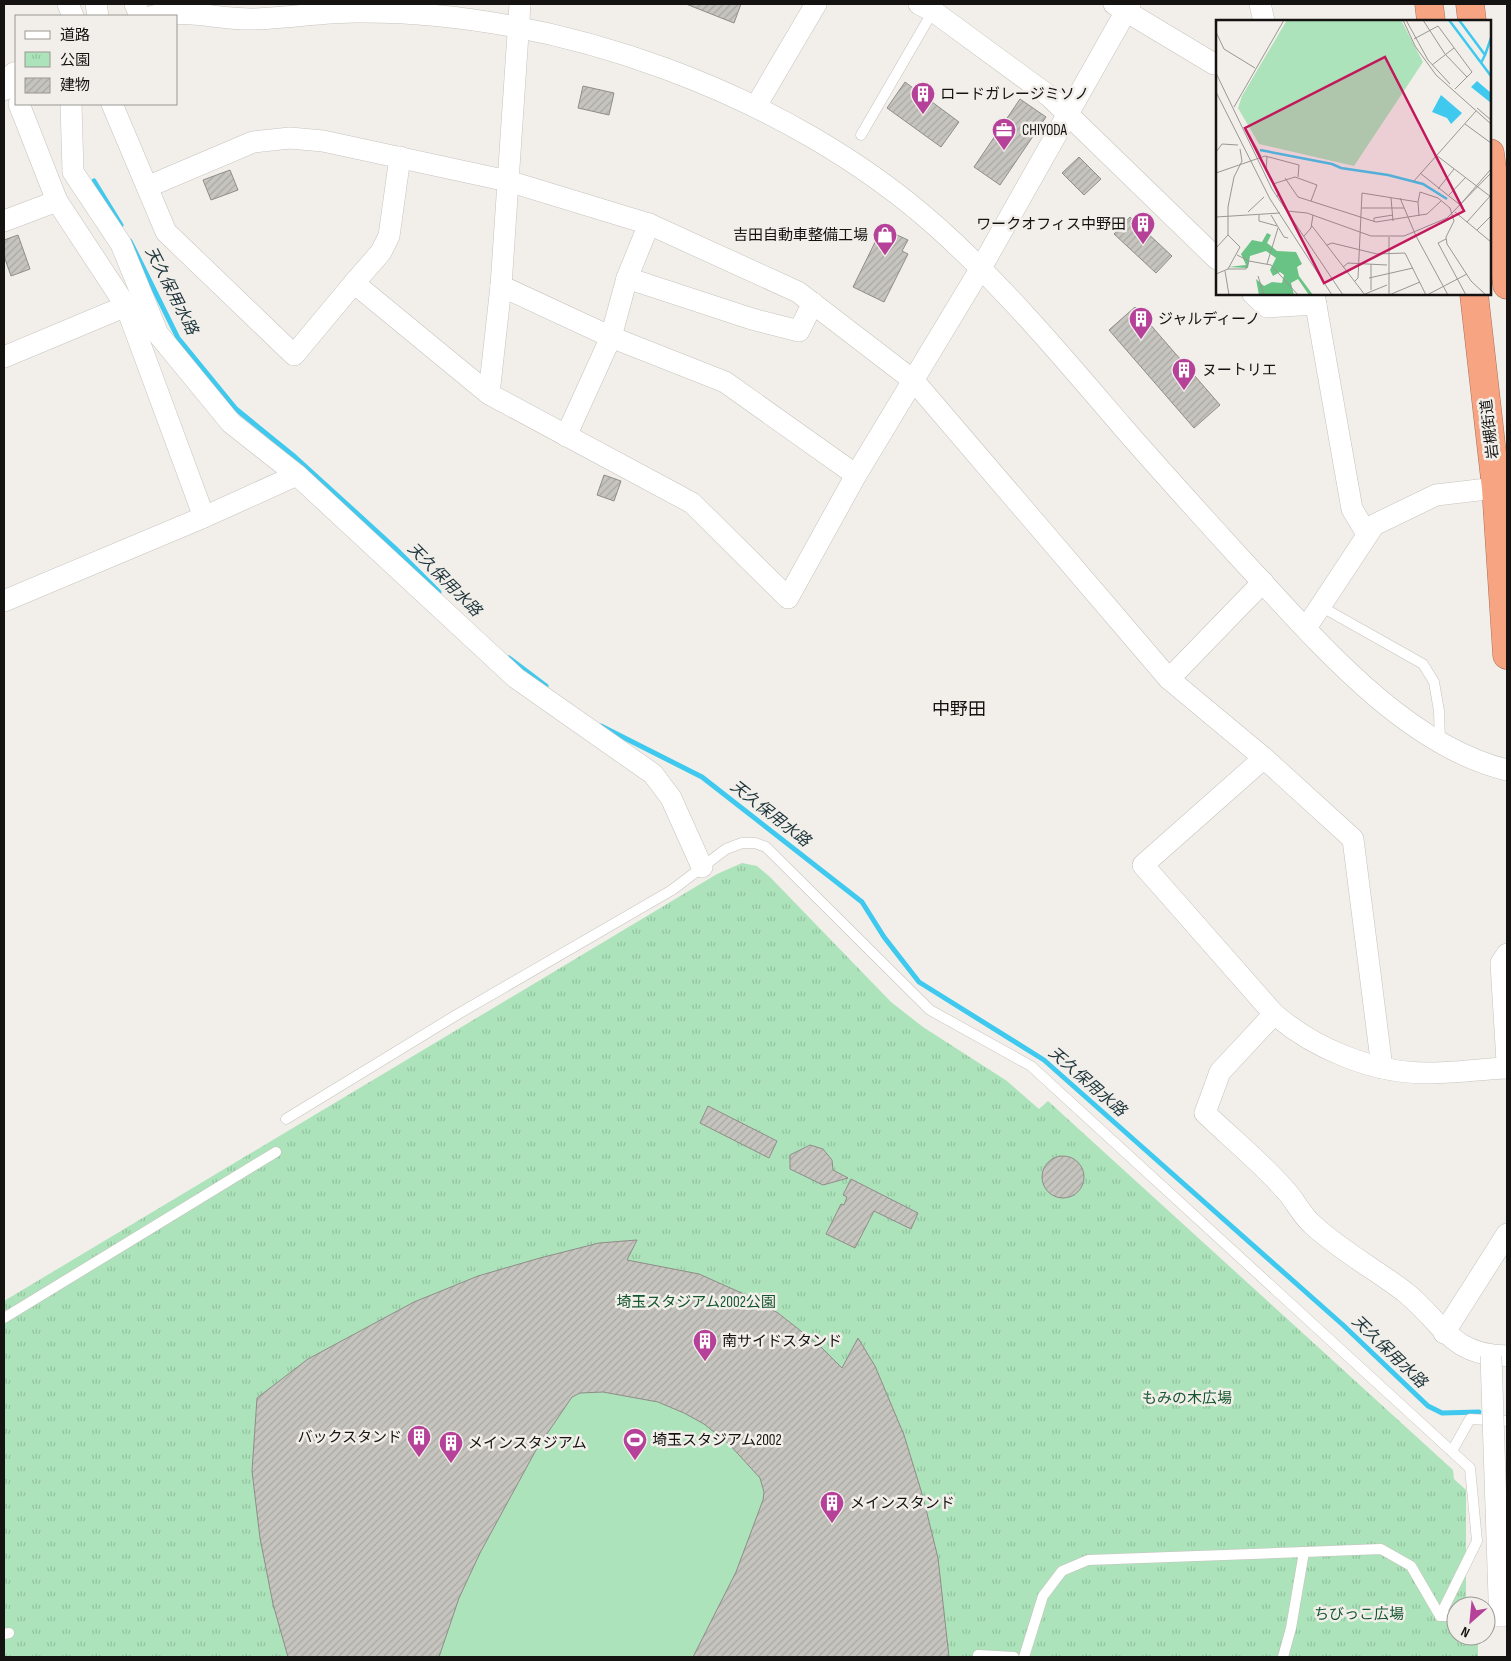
<svg xmlns="http://www.w3.org/2000/svg" width="1511" height="1661" font-family="'Sofia Sans Condensed','Noto Sans JP',sans-serif">
	<defs>
		<pattern id="park-tufts" width="24" height="20" patternUnits="userSpaceOnUse" patternTransform="scale(1.25)"><rect width="24" height="20" fill="#ace3ba"/><path d="M3 7l-1-3M5 7V3M7 7l1-3M15 17l-1-3M17 17v-4M19 17l1-3" fill="none" stroke="#93c29f"/></pattern>
		<pattern id="building-hatch" width="6" height="6" patternUnits="userSpaceOnUse" patternTransform="scale(1.25)"><rect width="6" height="6" fill="#c6c4bf"/><path d="M-1 1l2-2M0 6l6-6M5 7l2-2" fill="none" stroke="#a9a8a3"/></pattern>
	</defs>
	<rect width="100%" height="100%" fill="#f2efea"/>
	<!-- park -->
	<path fill="url(#park-tufts)" d="M742 863 757 866 770 877 891 1002 923 1027 1007 1081 1039 1109 1048 1101 1453 1470 1454 1479 1466 1490V1606H1456V1636H1466V1641L1478 1642V1657H4V1301L717 874Z"/>
	<!-- pitch -->
	<path fill="#ace3ba" d="M604 1256C635 1261 668 1265 698 1274 758 1292 808 1334 852 1378L858 1624 842 1657H304L302 1653Z"/>
	<g fill="none" stroke-linecap="round" stroke-linejoin="round">
		<!-- stream -->
		<g stroke="#40c9ee" stroke-width="5">
			<path d="M94 181 121 225"/>
			<path d="M130 241 178 338 236 409 295 457 396 549 439 592"/>
			<path d="M509 658 546 686"/>
			<path d="M601 726 702 777 862 902 884 937 919 982 1044 1060 1343 1325 1428 1406 1442 1413 1479 1412"/>
		</g>
	</g>
	<!-- building -->
	<g fill="url(#building-hatch)" stroke="#8f8d88">
		<path d="M686 4H741L734 23Z"/>
		<path d="M905 82 959 122 941 147 887 108Z"/>
		<path d="M583 86 614 93 609 115 578 108Z"/>
		<path d="M1020 99 1046 117 1000 185 974 167Z"/>
		<path d="M1079 157 1101 179 1084 195 1062 173Z"/>
		<path d="M230 170 238 190 211 200 203 180Z"/>
		<path d="M1130 217 1172 256 1156 273 1114 234Z"/>
		<path d="M882 228 908 240 902 251 908 254 884 302 853 287Z"/>
		<path d="M18 235 30 269 11 276 4 256V240Z"/>
		<path d="M1135 307 1220 405 1194 428 1109 330Z"/>
		<path d="M604 475 621 481 614 501 597 495Z"/>
		<path d="M708 1106 777 1141 769 1158 700 1123Z"/>
		<path d="M810 1145 823 1149 832 1160 833 1170 848 1178 823 1185 790 1169V1155Z"/>
		<circle cx="1063" cy="1177" r="21"/>
		<path d="M851 1179 918 1213 911 1229 874 1211 855 1248 826 1234 841 1204 844 1205 847 1197 843 1195Z"/>
		<path d="M637 1240 627 1260 699 1274 744 1294 778 1313 820 1346 842 1368 858 1338 875 1366 904 1435 923 1497 938 1558 949 1657H693L736 1572 763 1500 764 1492 760 1478 729 1444 704 1424 684 1413 658 1402 603 1392 580 1393 572 1397 536 1450 480 1553 459 1598 439 1657H288L273 1604 260 1538 252 1471 257 1398 308 1359 414 1302 478 1276 540 1258 599 1243Z"/>
	</g>
	<g fill="none" stroke-linecap="round" stroke-linejoin="round">
		<defs>
			<g id="lane">
				<path d="M861 135 933 11"/>
				<path d="M1320 606 1423 664 1434 682 1439 711 1440 742"/>
				<path d="M286 1119 458 1014 672 890 726 849 742 843H755L766 847 930 1010 1031 1066 1470 1468 1477 1541 1440 1616"/>
				<path d="M4 1318 276 1152"/>
				<path d="M1452 1451 1470 1419 1507 1421"/>
				<path d="M1304 1552 1381 1549 1411 1566 1440 1616H1456"/>
				<path d="M4 1634 9 1633"/>
				<path d="M978 1655 1014 1657"/>
				<path d="M1024 1657 1043 1596 1062 1571 1088 1560 1304 1552 1291 1628 1283 1657"/>
			</g>
			<g id="street">
				<path d="M68 4 73 16"/>
				<path d="M96 4 98 16"/>
				<path d="M135 4 140 16"/>
				<path d="M919 4 933 11 1049 96 1217 259"/>
				<path d="M1114 4 1214 64 1217 63"/>
				<path d="M1260 4 1264 21"/>
				<path d="M153 16C186 9 217 19 251 19 262 19 273 18 284 17 308 15 333 12 357 12 557 10 788 94 937 227 1004 287 1062 356 1121 425 1160 470 1201 515 1241 559 1312 635 1402 745 1507 770"/>
				<path d="M19 104 57 201 126 306 204 517"/>
				<path d="M71 104 73 172 121 244 158 334 231 423 297 475 516 678 653 774 671 798 702 867"/>
				<path d="M112 104 166 232 294 355 354 283"/>
				<path d="M756 106 816 4"/>
				<path d="M400 157 389 236 381 252 354 283 489 394 692 503 788 598 856 475 981 268 1130 4"/>
				<path d="M147 187 253 142 290 138 323 141 508 181 649 224 798 292 914 381 1169 679 1264 758 1353 839 1382 1068"/>
				<path d="M4 221 57 201"/>
				<path d="M627 278 752 319 799 331 813 303"/>
				<path d="M501 286 611 337 725 382 856 475"/>
				<path d="M1253 294 1267 307 1316 304"/>
				<path d="M1314 294 1352 509 1367 534"/>
				<path d="M4 357 126 306"/>
				<path d="M489 394 501 286 520 4"/>
				<path d="M566 436 611 337 627 278 649 224"/>
				<path d="M4 601 204 517 297 475"/>
				<path d="M1306 628 1374 525 1436 495 1496 488"/>
				<path d="M1169 679 1263 582"/>
				<path d="M1264 758 1143 865 1274 1014C1315 1049 1373 1073 1427 1073 1454 1073 1481 1069 1507 1068"/>
				<path d="M1507 954 1501 963 1507 1062"/>
				<path d="M1274 1014 1220 1072 1205 1113C1232 1139 1263 1164 1287 1192 1296 1202 1302 1216 1313 1225 1341 1251 1375 1269 1405 1292 1442 1322 1451 1356 1507 1356"/>
				<path d="M1444 1333 1507 1234"/>
				<path d="M1499 1598 1500 1616H1507"/>
			</g>
			<path id="secondary" d="M4 86 16 76"/>
			<g id="highway">
				<path d="M1429 4 1431 21"/>
				<path d="M1470 4 1472 21"/>
				<path d="M1490 153 1507 285"/>
				<path d="M1474 294 1496 488 1507 655"/>
			</g>
		</defs>
		<!-- lane casing -->
		<use href="#lane" stroke="#c6c3be" stroke-width="11"/>
		<!-- street casing -->
		<use href="#street" stroke="#c6c3be" stroke-width="22"/>
		<!-- secondary casing -->
		<use href="#secondary" stroke="#c6c3be" stroke-width="29"/>
		<!-- highway casing -->
		<use href="#highway" stroke="#a8715b" stroke-width="29"/>
		<!-- lane -->
		<use href="#lane" stroke="#fff" stroke-width="10"/>
		<!-- street -->
		<use href="#street" stroke="#fff" stroke-width="21"/>
		<!-- secondary -->
		<use href="#secondary" stroke="#fff" stroke-width="28"/>
		<!-- highway -->
		<use href="#highway" stroke="#f7a483" stroke-width="28"/>
		<defs>
			<path id="street-bridge" d="M1491 1356 1499 1598"/>
		</defs>
		<!-- street-bridge casing -->
		<use href="#street-bridge" stroke="#c6c3be" stroke-width="22" stroke-linecap="butt"/>
		<!-- street-bridge -->
		<use href="#street-bridge" stroke="#fff" stroke-width="21"/>
	</g>
	<!-- icons -->
	<defs>
		<symbol id="building-pin" viewBox="-11 -11 22 30"><path d="M0 17L-7.5 6A9.5 9.5 0 1 1 7.5 6Z" fill="#b54199" stroke="#f2efea"/><path d="M-4-6H4V6H1V3H-1V6H-4ZM-2.5-4.3h1.7v1.8h-1.7ZM.8-4.3h1.7v1.8H.8ZM-2.5-1h1.7V.8h-1.7ZM.8-1h1.7V.8H.8Z" fill="#fff"/></symbol>
		<symbol id="office-pin" viewBox="-11 -11 22 30"><path d="M0 17L-7.5 6A9.5 9.5 0 1 1 7.5 6Z" fill="#b54199" stroke="#f2efea"/><path d="M-6-3h4V-5.5h4V-3h4V5H-6ZM-1-4.5V-3h2v-1.5ZM-6 0V1H6V0Z" fill="#fff"/></symbol>
		<symbol id="shop-pin" viewBox="-11 -11 22 30"><path d="M0 17L-7.5 6A9.5 9.5 0 1 1 7.5 6Z" fill="#b54199" stroke="#f2efea"/><path d="M-5-2.5h2.3a2.7 3.5 0 0 1 5.4 0H5L5.5 6h-11ZM-1.5-2.5h3a1.5 2.3 0 0 0-3 0Z" fill="#fff"/></symbol>
		<symbol id="stadium-pin" viewBox="-11 -11 22 30"><path d="M0 17L-7.5 6A9.5 9.5 0 1 1 7.5 6Z" fill="#b54199" stroke="#f2efea"/><path d="M0-5a6.5 5 0 1 0 0 10a6.5 5 0 1 0 0-10ZM-3.5-1.8h7v3.6h-7Z" fill="#fff"/></symbol>
	</defs>
	<g fill-rule="evenodd">
		<use href="#building-pin" x="909" y="80" width="28" height="38"/>
		<use href="#office-pin" x="990" y="116" width="28" height="38"/>
		<use href="#building-pin" x="1129" y="210" width="28" height="38"/>
		<use href="#shop-pin" x="871" y="221" width="28" height="38"/>
		<use href="#building-pin" x="1127" y="305" width="28" height="38"/>
		<use href="#building-pin" x="1170" y="356" width="28" height="38"/>
		<use href="#building-pin" x="691" y="1327" width="28" height="38"/>
		<use href="#building-pin" x="405" y="1423" width="28" height="38"/>
		<use href="#stadium-pin" x="621" y="1426" width="28" height="38"/>
		<use href="#building-pin" x="437" y="1429" width="28" height="38"/>
		<use href="#building-pin" x="818" y="1489" width="28" height="38"/>
	</g>
	<g text-anchor="middle" dominant-baseline="central" stroke-width="5" stroke-linejoin="round" paint-order="stroke">
		<!-- poi labels -->
		<g font-size="15" fill="#141311" stroke="#f2efea" text-anchor="start">
			<text x="940" y="94">ロードガレージミソノ</text>
			<text x="1022" y="130">CHIYODA</text>
			<text x="1126" y="224" text-anchor="end">ワークオフィス中野田</text>
			<text x="868" y="235" text-anchor="end">吉田自動車整備工場</text>
			<text x="1158" y="319">ジャルディーノ</text>
			<text x="1202" y="370">ヌートリエ</text>
			<text x="722" y="1341">南サイドスタンド</text>
			<text x="402" y="1437" text-anchor="end">バックスタンド</text>
			<text x="652" y="1440">埼玉スタジアム2002</text>
			<text x="468" y="1443">メインスタジアム</text>
			<text x="850" y="1503">メインスタンド</text>
		</g>
		<!-- street labels -->
		<g font-size="15" fill="#141311" stroke="#f2efea">
			<text transform="translate(1490 429) rotate(-97)">岩槻街道</text>
		</g>
		<!-- park labels -->
		<g font-size="15" fill="#13552e" stroke="#f2efea">
			<text x="696" y="1302">埼玉スタジアム2002公園</text>
			<text x="1187" y="1398">もみの木広場</text>
			<text x="1359" y="1614">ちびっこ広場</text>
		</g>
		<!-- water labels -->
		<g font-size="16" font-style="italic" fill="#1e353c" stroke="#f2efea">
			<text transform="translate(171 291) rotate(63)">天久保用水路</text>
			<text transform="translate(444 580) rotate(45)">天久保用水路</text>
			<text transform="translate(770 814) rotate(38)">天久保用水路</text>
			<text transform="translate(1087 1082) rotate(41)">天久保用水路</text>
			<text transform="translate(1389 1352) rotate(44)">天久保用水路</text>
		</g>
		<!-- quarter labels -->
		<g font-size="18" fill="#141311" stroke="#f2efea">
			<text x="959" y="709">中野田</text>
		</g>
	</g>
	<!-- overview -->
	<g transform="translate(1216 20)">
		<rect width="275" height="275" fill="#f2efea"/>
		<path d="M51 213 55 215 51 223 55 226 61 231 80 232 86 244 81 247 83 256 97 275H93L82 259 75 263 78 275H43L40 259 48 266 56 262 66 263 68 255 64 252 57 256 54 250 60 238 50 231 34 236 32 248 12 247 30 245 25 234 36 220 46 222Z" fill="#69c385"/>
		<path d="M71 0H185L207 42 138 146 43 124 22 88 26 76Z" fill="#ace3ba"/>
		<path d="M81 0H106L96 16 78 5ZM118 0H149V7H118ZM77 7 94 21H100L96 28 91 25 78 46 60 35ZM117 41 136 46 142 52 144 69 142 95 132 103 118 106 99 102 94 96 91 73 95 50 105 43Z" fill="#ace3ba"/>
		<path d="M261 61 275 73V83L255 67ZM225 75 246 93 235 104 231 98 216 92Z" fill="#40c9ee"/>
		<path fill="none" stroke="#40c9ee" stroke-width="2.5" d="M233 0 275 56M243 0 269 35 265 43M269 35 275 18M44 130 116 144 125 148 172 155 207 164 231 179"/>
		<path fill="none" stroke="#999793" stroke-width="1" d="M187 0 199 26 220 55 275 104M190 0 212 40 234 64M207 0 229 34 251 57M0 12 8 29 39 48M198 19 222 6 256 52 239 69M216 45 238 28M0 53 56 169 127 275M0 72 54 179 116 275M18 87 68 0M261 88 275 100M249 104 275 123M33 114 45 136M0 132 6 124 22 125M220 135 275 177M50 151 51 136M0 153 49 136 83 145 82 157M204 153 243 184M69 158 82 177 160 202 211 194 225 181M56 161 63 173 61 177M198 161 260 91M57 164 79 157 101 165 95 181M222 169 238 149M233 175 249 158M175 178 177 201M184 178 200 216 232 275M202 182 204 172 222 178 234 188 238 201 230 217 231 224 255 261 270 275M243 186 275 149M146 188H188M71 191 91 193 155 216H188L231 198 275 153M32 192 48 177M239 192 275 222M43 195V201L61 206M55 195 68 217 72 218M0 197 64 193M158 202V198L177 195M251 202 275 175M96 206 149 275M261 210 275 196M12 215 24 227 12 249M88 216 95 208 97 195M173 217V275M230 219 222 223 250 275M111 225 116 223 161 234 189 233 210 275M0 228 12 215V187L18 157 26 141 24 129M21 235 33 241 55 245 82 275M51 244 62 208M155 244V270M127 247 132 243 171 245M9 251 13 275M0 254 12 249H30L33 241M42 256 48 275M153 258 197 248M139 261 142 258 146 173 202 182 203 196M149 274 171 265M173 275 204 262M211 275 251 254"/>
		<path fill="#c2185b" fill-opacity="0.15" stroke="#c2185b" stroke-width="2.5" d="M169 37 248 191 108 263 29 108Z"/>
		<rect width="275" height="275" fill="none" stroke="#141311" stroke-width="2.5"/>
	</g>
	<!-- border -->
	<rect width="1511" height="1661" fill="none" stroke="#141311" stroke-width="10"/>
	<!-- legend -->
	<rect x="15" y="15" width="162" height="90" fill="#f2efea" stroke="#999793"/>
	<rect x="25" y="31" width="25" height="8" fill="#ffffff" stroke="#999793"/>
	<text x="60" y="40" font-size="15" fill="#141311">道路</text>
	<rect x="25" y="52" width="25" height="15" fill="url(#park-tufts)" stroke="#999793"/>
	<text x="60" y="65" font-size="15" fill="#141311">公園</text>
	<rect x="25" y="78" width="25" height="15" fill="url(#building-hatch)" stroke="#999793"/>
	<text x="60" y="90" font-size="15" fill="#141311">建物</text>
	<!-- north arrow -->
	<g transform="translate(1471 1621) rotate(207)"><circle r="24" fill="#f2efea" stroke="#999793"/>
	<path d="M0-4L9 19L0 12L-9 19Z" fill="#b54199"/>
	<text y="-8" font-size="14" font-weight="bold" text-anchor="middle" fill="#141311">N</text>
	</g>
</svg>
